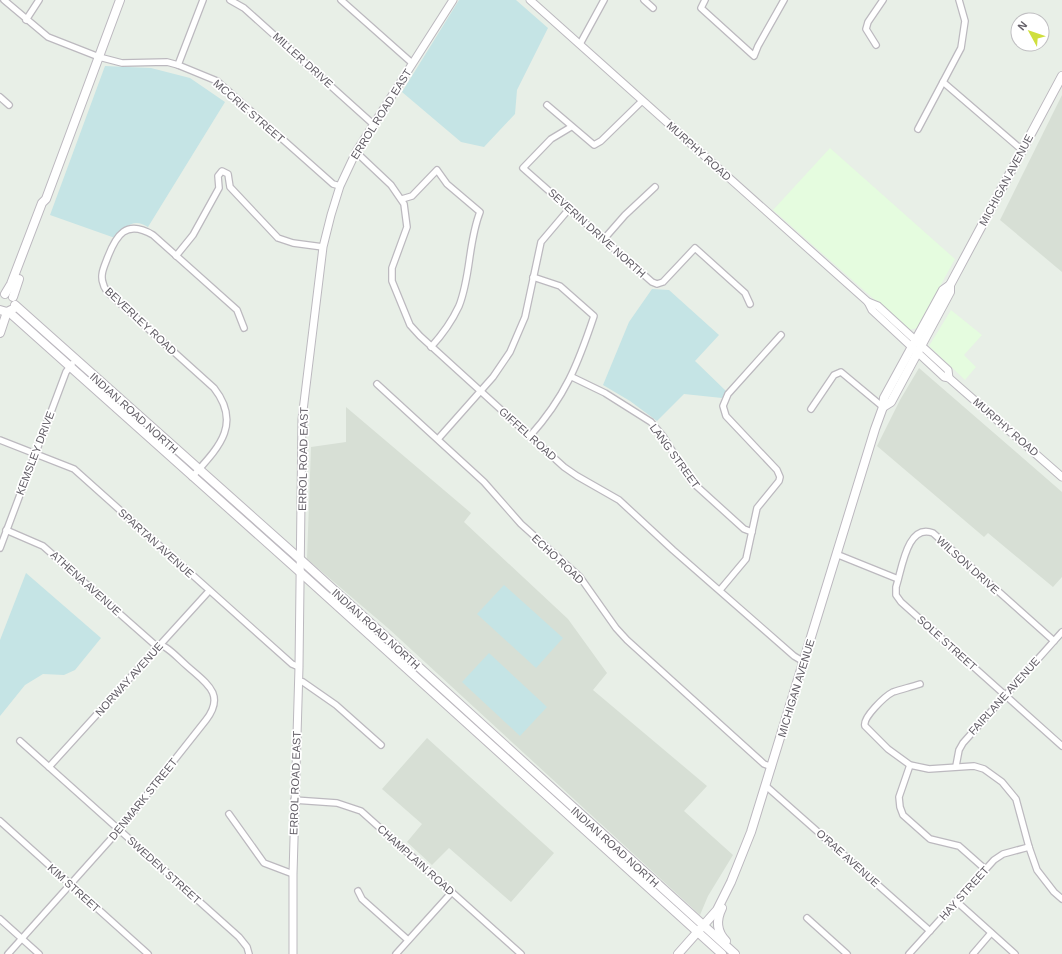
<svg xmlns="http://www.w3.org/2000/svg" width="1062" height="954" font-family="Helvetica,sans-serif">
	<rect width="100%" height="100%" fill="#e8efe7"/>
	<!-- commercial -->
	<g fill="#e5fcdf">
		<path d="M830 148 955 259 917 328 909 330 773 210Z"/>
		<path d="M951 310 982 335 964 355 976 367 965 380 929 346Z"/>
	</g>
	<!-- education -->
	<g fill="#d7dfd5">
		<path d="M1062 95V272L1000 220Z"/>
		<path d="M919 368 1062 492V577L1053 587 988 533 984 537 877 446 900 400Z"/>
		<path d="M346 407 471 513 464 522 568 619 607 673 593 690 707 786 684 811 733 855 708 896 700 915 389 629 307 559 311 447 346 442Z"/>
		<path d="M427 738 554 853 511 902 449 848 432 865 407 842 422 824 382 789Z"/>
	</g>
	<!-- green -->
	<g fill="#c5e4e5">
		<path d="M459 0H516L548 28 517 90 515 114 484 147 461 142 402 92Z"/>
		<path d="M105 66 151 68 190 78 225 102 148 227C132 217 126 228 115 238L50 215Z"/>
		<path d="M652 289 669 290 719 335 695 361 726 391 722 398 684 394 657 421 630 401 603 385 629 322Z"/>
		<path d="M26 573 101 638 75 670 64 675 43 674 25 685 0 716V640Z"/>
		<path d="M504 585 563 638 536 668 477 614Z"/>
		<path d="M489 653 547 707 520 736 462 682Z"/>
	</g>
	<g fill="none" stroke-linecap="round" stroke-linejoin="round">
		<defs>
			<g id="minor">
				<path d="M4 0 48 37 99 57 122 63 167 62 178 65 217 81 333 184 340 186"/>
				<path d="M230 0 244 8 373 124"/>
				<path d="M341 0 412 63"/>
				<path d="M644 0 653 8"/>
				<path d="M705 0 701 8 754 56 758 46 784 0"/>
				<path d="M26 20 39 0"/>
				<path d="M580 44 604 0"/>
				<path d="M876 45 866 29 868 22 883 0"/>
				<path d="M178 65 203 0"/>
				<path d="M943 82 1022 150"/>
				<path d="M0 97 9 105"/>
				<path d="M547 105 594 145 601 141 642 101"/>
				<path d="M571 127 551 139 523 168 652 282 657 284 663 282 695 248 745 293 750 304"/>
				<path d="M918 129 961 48 965 21 959 0"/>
				<path d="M356 152 391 185 404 204 407 227 392 268V281L410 325 420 336 564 467 577 476 619 500 673 550 794 656 804 662"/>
				<path d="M402 199 412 196 437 170 447 184 480 212C468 242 471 276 459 306 452 321 442 335 431 347"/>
				<path d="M604 239 625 215 655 187"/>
				<path d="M176 256 193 235 219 188 218 176 222 171 228 174 230 187 278 238 293 243 323 247"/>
				<path d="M572 377 605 393 651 422 663 436 691 481 744 529 752 532"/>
				<path d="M377 384 484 482 521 524 580 577 616 628 627 640 764 764 772 767"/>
				<path d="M811 409 834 375 841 372 883 407"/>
				<path d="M530 436C565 397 578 364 594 316L560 286 533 277"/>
				<path d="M438 439 493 377 510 352 525 317 541 242 569 209"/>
				<path d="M0 440 74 469 292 664 299 667"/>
				<path d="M192 477C217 449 243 425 214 388L114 298C109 294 104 289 103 283 100 275 104 267 107 259 116 235 126 219 153 235L237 310 244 328"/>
				<path d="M6 530 43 546 154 644C158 646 162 645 165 647 173 652 180 660 187 666 206 683 226 694 206 720L119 830 8 954"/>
				<path d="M0 548 66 372 72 364"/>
				<path d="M836 554 898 579"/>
				<path d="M720 590 746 559 757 508 779 481 780 477 777 470 726 416 723 406 728 394 781 335"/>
				<path d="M1054 641 933 533C907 523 902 569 896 587V595L901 602 1062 746"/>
				<path d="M299 681 303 682 336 705 381 745"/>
				<path d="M920 684C911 687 902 689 893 692 885 696 862 718 865 726L888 749 910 765 929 769 974 766 984 769 1002 782 1016 799 1029 847 1037 870 1054 892 1062 899"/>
				<path d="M20 741 239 937 247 947 249 954"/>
				<path d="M910 765 899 797 900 807 903 815 930 839 959 846 985 869"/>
				<path d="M956 766 959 750 963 743 1062 632"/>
				<path d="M49 767 209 591"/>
				<path d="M766 786 930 931"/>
				<path d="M294 800 337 803 361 811 521 954"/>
				<path d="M229 814 264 863 293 874"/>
				<path d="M0 821 148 954"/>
				<path d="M358 891 362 899 408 940"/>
				<path d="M956 901 1015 954"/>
				<path d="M807 918 847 954"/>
				<path d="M0 919 39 954"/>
				<path d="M396 954 452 892"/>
				<path d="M909 954 994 860 1003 854 1029 847"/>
				<path d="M973 954 991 933"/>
			</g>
			<g id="tertiary">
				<path d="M530 0 868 302 872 310 944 377 949 378 1062 477"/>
				<path d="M868 302 878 306 948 370 949 378"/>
				<path d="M293 954V874L299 667 302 419 323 247 331 215 340 186 356 152 453 0"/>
			</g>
			<g id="secondary">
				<path d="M5 294 11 284 42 203 46 199 120 0"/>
				<path d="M13 297 19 279"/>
				<path d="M15 305 301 560 735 954"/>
				<path d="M0 310 7 312 13 309"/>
				<path d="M9 312 300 572 722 954"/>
				<path d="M0 333 7 312"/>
				<path d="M883 407 891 402 950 292V285"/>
				<path d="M722 908C716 920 716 931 726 941"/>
				<path d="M678 954 717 910 731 882 751 832 875 429 883 407 884 398 943 290 950 285 1062 76"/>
			</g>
		</defs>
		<!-- minor casing -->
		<use href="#minor" stroke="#bcb9bf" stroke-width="8"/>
		<!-- tertiary casing -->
		<use href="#tertiary" stroke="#bcb9bf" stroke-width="9"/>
		<!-- secondary casing -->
		<use href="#secondary" stroke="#bcb8bf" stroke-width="10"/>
		<!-- minor -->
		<use href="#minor" stroke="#fff" stroke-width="5.5"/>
		<!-- tertiary -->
		<use href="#tertiary" stroke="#fff" stroke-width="7"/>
		<!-- secondary -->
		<use href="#secondary" stroke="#fff" stroke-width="8"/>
	</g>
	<g text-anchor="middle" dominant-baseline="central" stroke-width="3.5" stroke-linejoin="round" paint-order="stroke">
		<!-- street labels -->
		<g font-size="11" fill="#625e66" stroke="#fff">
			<text transform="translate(303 60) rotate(42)">MILLER DRIVE</text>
			<text transform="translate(249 111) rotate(41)">MCCRIE STREET</text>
			<text transform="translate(381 114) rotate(-58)">ERROL ROAD EAST</text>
			<text transform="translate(699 151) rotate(42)">MURPHY ROAD</text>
			<text transform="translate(1006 180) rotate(-62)">MICHIGAN AVENUE</text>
			<text transform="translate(597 233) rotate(42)">SEVERIN DRIVE NORTH</text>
			<text transform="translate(141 321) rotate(43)">BEVERLEY ROAD</text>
			<text transform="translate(134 413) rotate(42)">INDIAN ROAD NORTH</text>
			<text transform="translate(1006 427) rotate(41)">MURPHY ROAD</text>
			<text transform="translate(528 434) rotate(42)">GIFFEL ROAD</text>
			<text transform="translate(35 453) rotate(-69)">KEMSLEY DRIVE</text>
			<text transform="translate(675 456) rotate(54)">LANG STREET</text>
			<text transform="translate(303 459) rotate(-89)">ERROL ROAD EAST</text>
			<text transform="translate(156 543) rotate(42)">SPARTAN AVENUE</text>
			<text transform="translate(558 559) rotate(43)">ECHO ROAD</text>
			<text transform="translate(968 565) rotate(42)">WILSON DRIVE</text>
			<text transform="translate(86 583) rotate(42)">ATHENA AVENUE</text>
			<text transform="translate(376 629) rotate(42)">INDIAN ROAD NORTH</text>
			<text transform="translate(947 643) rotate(42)">SOLE STREET</text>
			<text transform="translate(129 679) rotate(-48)">NORWAY AVENUE</text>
			<text transform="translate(796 688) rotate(-73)">MICHIGAN AVENUE</text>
			<text transform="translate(1004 696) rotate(-48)">FAIRLANE AVENUE</text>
			<text transform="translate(295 783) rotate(-88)">ERROL ROAD EAST</text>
			<text transform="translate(143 799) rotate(-51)">DENMARK STREET</text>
			<text transform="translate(615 847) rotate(42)">INDIAN ROAD NORTH</text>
			<text transform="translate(848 858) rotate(42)">O'RAE AVENUE</text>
			<text transform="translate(416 860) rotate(42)">CHAMPLAIN ROAD</text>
			<text transform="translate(164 870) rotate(42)">SWEDEN STREET</text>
			<text transform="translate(74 888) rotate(42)">KIM STREET</text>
			<text transform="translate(964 893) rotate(-48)">HAY STREET</text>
		</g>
	</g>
	<!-- north arrow -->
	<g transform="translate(1030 32) rotate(310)"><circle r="19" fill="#ffffff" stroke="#c0bfc2"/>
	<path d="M0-3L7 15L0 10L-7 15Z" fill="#cfdf3d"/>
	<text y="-6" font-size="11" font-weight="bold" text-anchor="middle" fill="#625e66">N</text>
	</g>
</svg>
